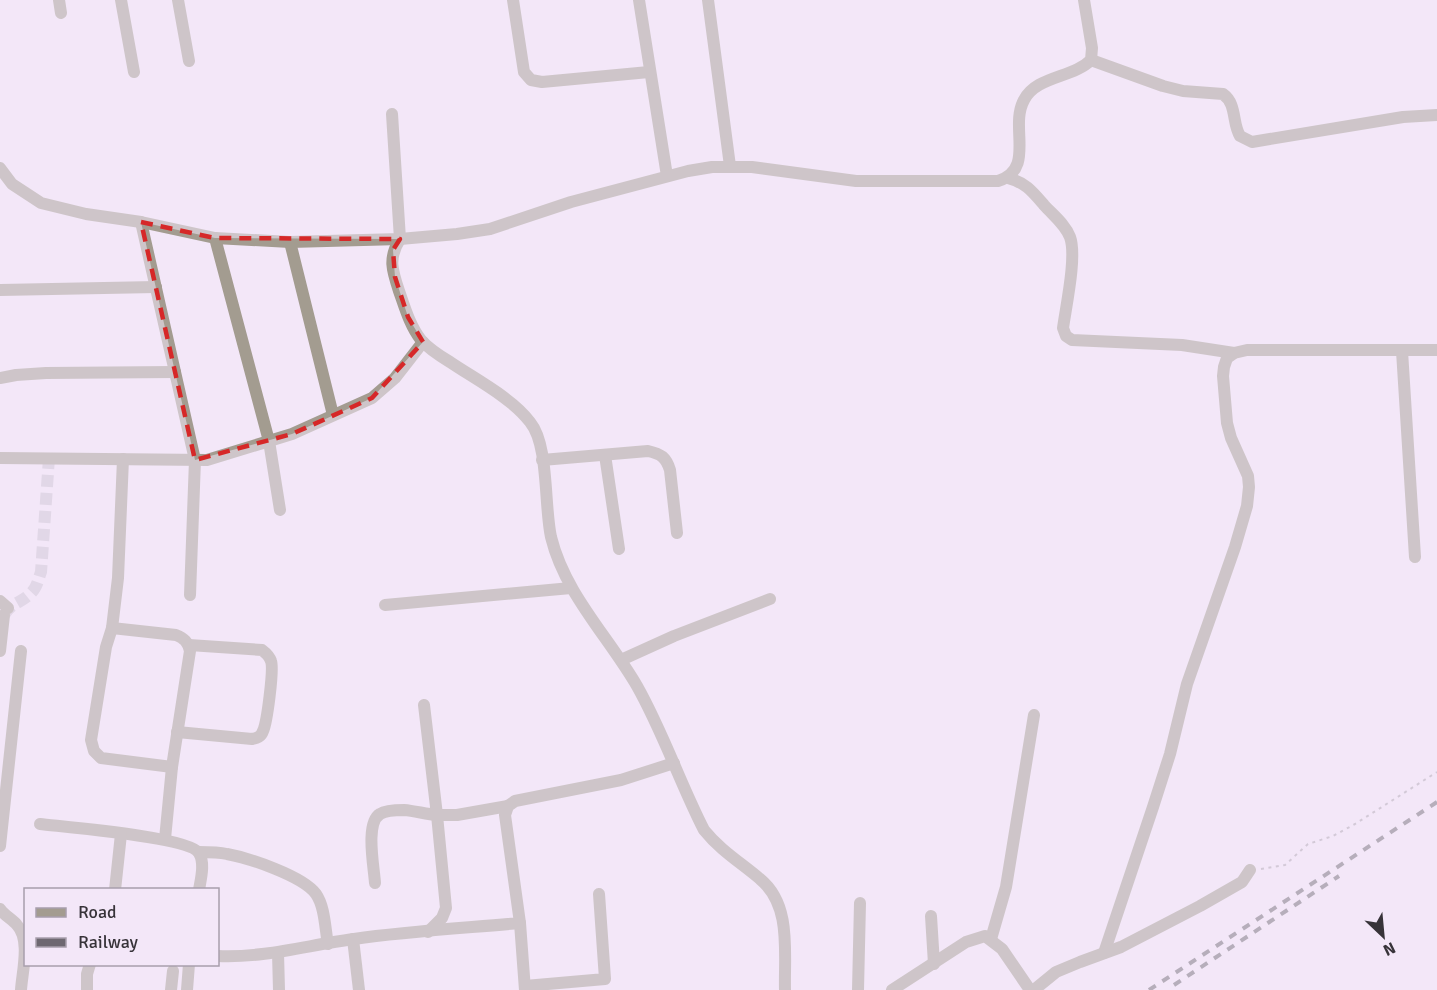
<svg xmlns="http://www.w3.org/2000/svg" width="1437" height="990" font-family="Signika,sans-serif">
	<rect width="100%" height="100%" fill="#f3e7f8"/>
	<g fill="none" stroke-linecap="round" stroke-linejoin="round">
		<!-- minor-tunnel -->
		<path stroke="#cdc3d2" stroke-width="12" stroke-dasharray="12 6" stroke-linecap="butt" d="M4 615C12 602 21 603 30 594 37 588 38 580 41 572L49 458"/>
		<!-- path -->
		<path stroke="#ada4b0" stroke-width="2" stroke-dasharray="3 4.5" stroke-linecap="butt" d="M1261 869 1285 865 1308 844 1333 836 1355 824 1437 772"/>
		<!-- minor -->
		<g stroke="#a39c90" stroke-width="12">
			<path d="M59 0 61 13"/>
			<path d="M121 0 134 72"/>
			<path d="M178 0 189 61"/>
			<path d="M513 0 524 72 531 80 542 82 649 72"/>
			<path d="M639 0 667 176"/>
			<path d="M708 0 730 166"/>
			<path d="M1091 60 1163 86 1183 91 1223 94C1237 104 1232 123 1240 136L1252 142 1403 117 1437 115"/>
			<path d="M392 114 400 239C388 258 392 270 399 291 405 308 410 326 421 340 429 349 440 356 450 362 475 379 512 398 530 422 549 445 544 505 551 537 565 594 608 636 637 686 663 732 680 783 704 830 721 851 740 862 760 879 792 905 784 953 785 990"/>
			<path d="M0 168 12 184 41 203 86 214 141 222 215 238 290 242 400 239 457 234 490 229 571 202 688 171 712 167H752L856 181H998C1036 169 1009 127 1024 100 1036 76 1073 78 1091 60L1092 48 1084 0"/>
			<path d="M1008 178C1026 183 1032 191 1044 205 1053 215 1065 224 1070 237 1077 256 1066 306 1063 328L1066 336 1072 340 1182 345 1234 353"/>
			<path d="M141 222 195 460 190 595"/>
			<path d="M215 238 269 441 280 510"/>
			<path d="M290 242 333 415"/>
			<path d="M0 290 156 287"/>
			<path d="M1402 351 1415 557"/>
			<path d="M0 378 16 375 46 373 175 372"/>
			<path d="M605 455 619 549"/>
			<path d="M0 458 207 460 292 434 372 398 395 378 423 342"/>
			<path d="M123 459 118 578 112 628 106 647 91 740 94 751 101 758 172 767"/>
			<path d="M542 460 648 451C661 454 666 457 670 470L677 533"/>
			<path d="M0 601 8 608"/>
			<path d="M385 605 571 588"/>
			<path d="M112 628 176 635C184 638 188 642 190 651L172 767 165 839"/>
			<path d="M0 651 4 615"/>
			<path d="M621 660 674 636 770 599"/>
			<path d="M177 732 252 739C257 738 261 737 263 731 267 723 274 669 271 661 269 655 266 653 262 650L189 645"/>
			<path d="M40 824C65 827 189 837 199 853 205 863 201 878 199 890"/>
			<path d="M0 846 21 651"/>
			<path d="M199 852C208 852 218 852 227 854 249 858 303 876 316 894 325 907 325 929 328 944"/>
			<path d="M375 883C374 867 365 823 380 814 386 810 397 810 404 810 415 811 426 814 437 815L424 705"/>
			<path d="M115 890 121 834"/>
			<path d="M0 909C5 916 12 919 17 925 31 940 22 972 21 990"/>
			<path d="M931 916 934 964"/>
			<path d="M520 923 525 990"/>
			<path d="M428 932 442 918 446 908 437 815H457L508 806"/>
			<path d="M353 939 359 990"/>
			<path d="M991 939 1006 887 1034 715"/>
			<path d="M278 953 279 990"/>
			<path d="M1104 953 1153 807 1170 754 1187 684 1235 547 1247 506 1249 487 1248 476 1231 438 1227 423 1223 376 1224 367 1227 358 1234 353 1247 350H1437"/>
			<path d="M218 956C265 958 308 945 354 939 409 931 465 928 520 923L505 815 508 806 515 801 621 780 674 763"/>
			<path d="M525 986 605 979 599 894"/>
			<path d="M87 990V974L90 964"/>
			<path d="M171 990 173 971"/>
			<path d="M187 990 189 964"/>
			<path d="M858 990 860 903"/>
			<path d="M892 990 966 942 985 936 1002 949 1030 990"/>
			<path d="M1034 990 1056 972 1080 962 1121 947 1200 906 1242 882 1250 870"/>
		</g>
		<!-- rail -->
		<g stroke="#6e6871" stroke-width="4" stroke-dasharray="8 8" stroke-linecap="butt">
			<path d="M1174 985 1339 876"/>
			<path d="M1149 990 1437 802"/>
		</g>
	</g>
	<!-- marked area -->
	<path d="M0 0H1437V990H0ZM141 222 215 238 400 239 393 250 395 277 408 317 423 342 372 398 292 434 195 460Z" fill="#f3e7f8" fill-opacity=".55" fill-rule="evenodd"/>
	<path fill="none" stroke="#d62828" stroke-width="4.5" stroke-dasharray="12 8" stroke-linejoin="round" d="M141 222 215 238 400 239 393 250 395 277 408 317 423 342 372 398 292 434 195 460Z"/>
	<!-- legend -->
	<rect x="24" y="888" width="195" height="78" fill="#f3e7f8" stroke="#a89fac" stroke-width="1.5"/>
	<rect x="36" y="908" width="30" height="9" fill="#a39c90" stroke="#a89fac" stroke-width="1.5"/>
	<text x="78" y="918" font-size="18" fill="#373339">Road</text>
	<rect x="36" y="938" width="30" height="9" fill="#6e6871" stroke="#a89fac" stroke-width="1.5"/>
	<text x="78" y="948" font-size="18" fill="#373339">Railway</text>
	<!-- north arrow -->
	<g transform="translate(1383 936) rotate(154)" stroke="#f3e7f8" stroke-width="4.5" paint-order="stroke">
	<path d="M0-4.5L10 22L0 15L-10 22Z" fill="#373339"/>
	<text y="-9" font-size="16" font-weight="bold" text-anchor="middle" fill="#373339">N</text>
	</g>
</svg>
